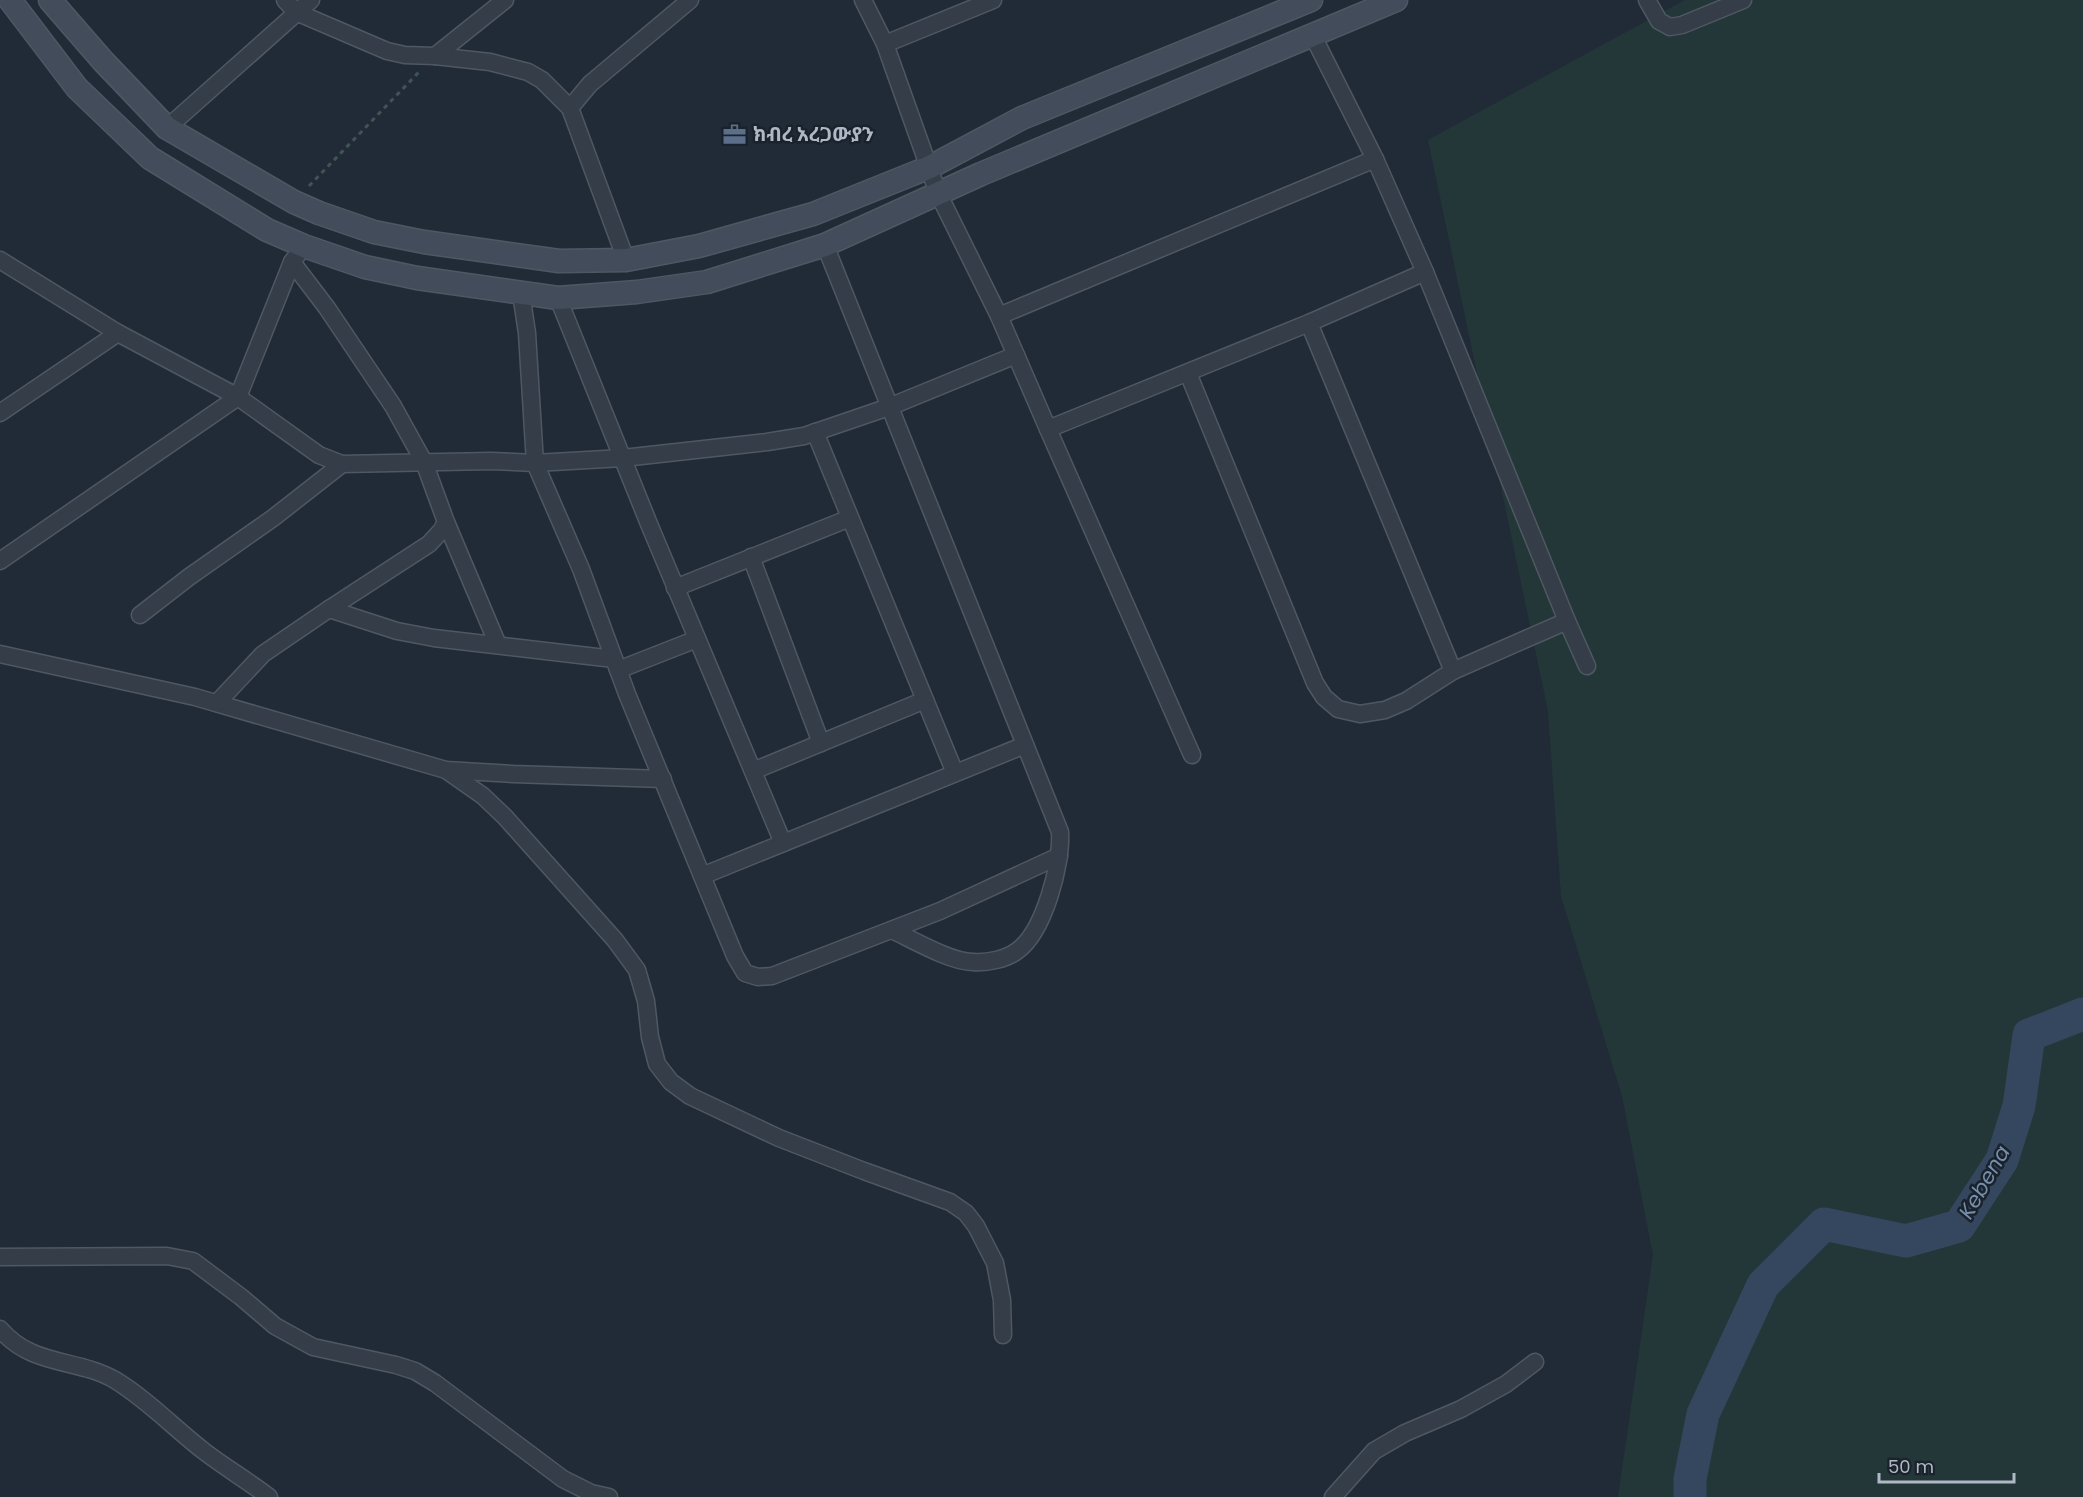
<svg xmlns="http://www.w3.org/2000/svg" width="2083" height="1497" font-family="Poppins,'Noto Sans Ethiopic',sans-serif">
	<rect width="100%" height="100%" fill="#212b37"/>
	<!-- green -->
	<path fill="#233738" d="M1685 0H2083V1497H1618L1653 1255 1622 1096 1561 896 1548 711 1428 140Z"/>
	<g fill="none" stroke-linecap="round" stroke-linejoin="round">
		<!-- river -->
		<path stroke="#35475e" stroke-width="33" d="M1690 1497V1479L1703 1414 1763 1285 1824 1224 1906 1241 1959 1226 2002 1160 2019 1106 2029 1035 2083 1014"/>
		<defs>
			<g id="minor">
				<path d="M285 0 296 12 387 51 405 55 435 56 490 62 528 72 542 80 570 108 626 260"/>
				<path d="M863 0 885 44 938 193 999 316 1048 429 1309 323 1425 272"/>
				<path d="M1647 0 1659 21 1670 27 1682 25 1743 0"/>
				<path d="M1313 36 1375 159 1425 272 1567 621 1587 666"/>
				<path d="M885 44 993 0"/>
				<path d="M435 56 505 0"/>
				<path d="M570 108 590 84 690 0"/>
				<path d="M167 128 311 0"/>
				<path d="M825 245 1060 832C1062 864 1044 932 1017 951 1006 959 988 963 973 962 951 962 913 940 892 930"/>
				<path d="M0 260 118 333 238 397 319 455 342 464 491 461 535 463 623 458 767 442 804 436 889 407 1016 355"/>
				<path d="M292 262 327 308 393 406 424 462 446 522 498 645"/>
				<path d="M521 293 527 333 535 463 581 569 627 694 735 956 745 973 758 977 772 976 940 911 1059 856"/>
				<path d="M558 298 649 524 783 843"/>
				<path d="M999 316 1375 159"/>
				<path d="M1309 323 1453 671"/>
				<path d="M1188 373 1315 683 1324 697 1338 709 1360 714 1385 710 1406 701 1453 671 1567 621"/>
				<path d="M0 413 118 333"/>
				<path d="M1048 429 1192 755"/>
				<path d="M815 432 955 773"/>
				<path d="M751 557 821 743"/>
				<path d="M0 561 238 397 292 262 304 246"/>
				<path d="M675 588 850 518"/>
				<path d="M329 609 397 631 434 638 614 659"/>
				<path d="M140 615 189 577 273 518 342 464"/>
				<path d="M0 654 195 697 446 770 513 774 663 779"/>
				<path d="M618 670 697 639"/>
				<path d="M217 703 263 654 329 609 429 544 441 531 446 522"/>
				<path d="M446 770 483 796 505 817 615 940 637 970 646 1001 650 1037 657 1064 671 1082 690 1096 779 1138 864 1171 950 1202 966 1213 976 1226 995 1263 1002 1300 1003 1335"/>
				<path d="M753 771 925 700"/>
				<path d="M702 876 1025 745"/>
				<path d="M0 1257 167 1256 193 1261 241 1297 275 1326 313 1347 396 1365 415 1371 435 1383 563 1479 591 1493 609 1497"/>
				<path d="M0 1329C32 1367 77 1358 115 1380 148 1400 175 1429 205 1452 226 1468 248 1481 269 1497"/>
				<path d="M1333 1497 1374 1451 1405 1433 1461 1409 1506 1384 1535 1362"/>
			</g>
			<g id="secondary">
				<path d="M10 0 77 88 150 158 267 230 304 246 365 267 417 278 558 298 637 292 707 282 825 245 981 174 1396 0"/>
				<path d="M50 0 103 61 167 128 294 202 319 213 374 232 424 242 559 261 626 260 699 246 813 214 930 167 1022 118 1311 0"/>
			</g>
		</defs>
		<!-- minor casing -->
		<use href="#minor" stroke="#4f5862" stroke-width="19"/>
		<!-- secondary casing -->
		<use href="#secondary" stroke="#4f5862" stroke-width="25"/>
		<!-- path -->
		<path stroke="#405456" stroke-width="3" stroke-dasharray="4.5 4.5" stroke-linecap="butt" d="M309 186 419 72"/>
		<!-- minor -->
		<use href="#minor" stroke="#343d48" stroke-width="16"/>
		<!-- secondary -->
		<use href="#secondary" stroke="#424c5b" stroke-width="22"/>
	</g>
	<!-- icons -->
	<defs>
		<symbol id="office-bare" viewBox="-9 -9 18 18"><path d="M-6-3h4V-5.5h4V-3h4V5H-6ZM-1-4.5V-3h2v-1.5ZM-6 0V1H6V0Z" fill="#5c6f8a" stroke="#1a222c" stroke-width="2.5" paint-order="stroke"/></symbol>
	</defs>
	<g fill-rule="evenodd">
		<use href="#office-bare" x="718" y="118" width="33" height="33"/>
	</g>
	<g text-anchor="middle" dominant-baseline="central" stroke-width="5" stroke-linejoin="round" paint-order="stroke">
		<!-- poi labels -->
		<g font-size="20" font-weight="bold" fill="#afb8c4" stroke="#1a222c" text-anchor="start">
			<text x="753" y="134">ክብረ አረጋውያን</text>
		</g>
		<!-- water labels -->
		<g font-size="21" font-style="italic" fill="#778fac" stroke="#1a222c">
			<text transform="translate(1984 1182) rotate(-60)">Kebena</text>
		</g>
	</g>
	<!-- scale -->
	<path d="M1879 1473v9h135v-9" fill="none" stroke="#afb8c4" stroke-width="3"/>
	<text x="1888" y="1473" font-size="18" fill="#afb8c4" stroke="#1a222c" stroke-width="4.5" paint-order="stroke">50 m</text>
</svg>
